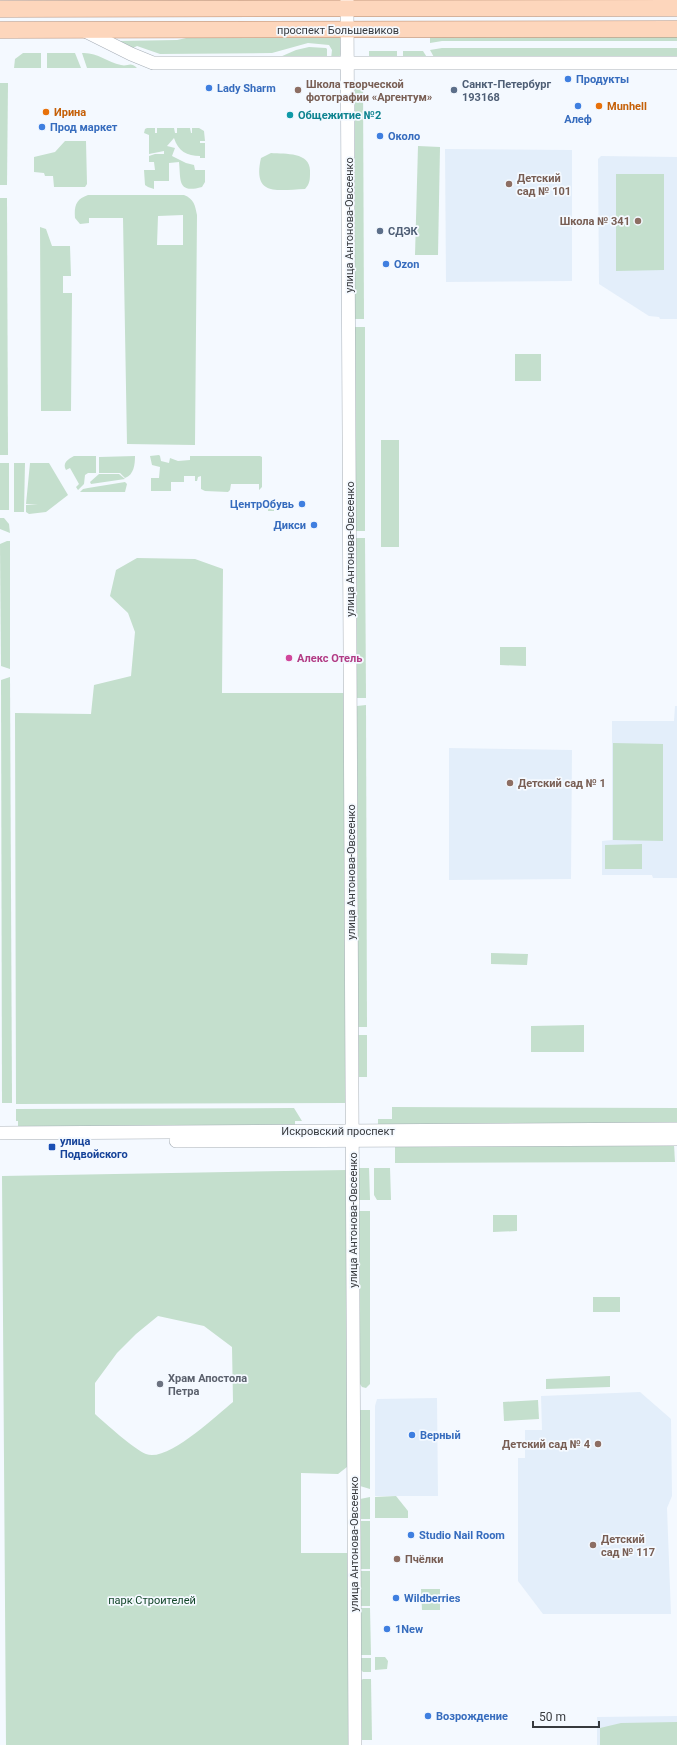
<svg xmlns="http://www.w3.org/2000/svg" width="677" height="1745" font-family="Roboto,sans-serif">
	<rect width="100%" height="100%" fill="#f4f9ff"/>
	<!-- built -->
	<g fill="#e3eefa">
		<path d="M445 149 572 150V281L446 282Z"/>
		<path d="M601 156 677 157V319H660L659 317 649 316 599 284 598 159Z"/>
		<path d="M675 706H677V878H653L652 875H602V841L612 840V721H674Z"/>
		<path d="M449 748 572 750 571 879 449 880Z"/>
		<path d="M640 1392 671 1419 672 1496 667 1508 671 1614H543L518 1581V1458H525V1430H542L541 1396Z"/>
		<path d="M437 1398 438 1496H375V1406L377 1399Z"/>
		<path d="M677 1716V1745H597V1717Z"/>
	</g>
	<!-- green -->
	<g fill="#c4dfcd" fill-rule="evenodd">
		<path d="M677 33V41H442L430 43V34Z"/>
		<path d="M200 35 340 37 342 39V53L338 58 331 59 332 50 329 45 308 43 272 53 160 54 137 46 131 49 117 41 177 40Z"/>
		<path d="M309 47 326 48 327 49V59H158L152 57H280L296 50Z"/>
		<path d="M442 48H677V58L435 59 430 50Z"/>
		<rect x="369" y="51" width="28" height="7"/>
		<path d="M403 51H423L428 59H403Z"/>
		<path d="M23 53H41V68H14L15 59Z"/>
		<path d="M47 53H75L81 68H47Z"/>
		<path d="M82 53C97 52 107 62 121 65 128 67 130 61 137 68H87Z"/>
		<path d="M363 81 364 319H355V82Z"/>
		<path d="M0 83H8L7 185H0Z"/>
		<path d="M147 128H155V133H157V128H174L175 133H177V128H190L191 133H192V128H199L204 131 205 141H200V143H205V158H200V156C187 156 178 151 174 138L167 146 175 148 172 156 186 163 194 165 195 170H205V182L202 187C177 194 181 180 179 162L169 163V181H154V189L148 187 145 185 144 170H155L154 162H149V156L155 154H164V151L149 154V135L144 133 145 129Z"/>
		<path d="M65 141H86L87 184 85 187H54L53 176H45L44 173 34 172V157L55 152Z"/>
		<path d="M418 146 440 147 438 255H415Z"/>
		<path d="M271 153C286 154 311 152 310 172 310 179 310 184 305 189 278 190 252 197 261 158Z"/>
		<path d="M616 174H664V270L616 271Z"/>
		<path d="M88 195H184C194 199 195 205 197 215L195 445 127 444 123 218H89V223L80 224 75 218C74 206 76 199 88 195ZM183 215V245H157L158 216Z"/>
		<path d="M0 198H7L8 455H0Z"/>
		<path d="M40 227 46 229 52 246H70L71 276H63V293H72L71 411H41Z"/>
		<path d="M355 327H365V531H356Z"/>
		<rect x="515" y="354" width="26" height="27"/>
		<rect x="381" y="440" width="18" height="107"/>
		<path d="M159 455 160 456 161 461 169 463 170 458 178 461 190 460V456H260L262 457V487L259 490V484H231L230 490 228 492 205 491 201 489V476L198 477 197 481H195V476H184V482H171V491H151V478H159L160 467 152 465 150 456Z"/>
		<path d="M74 456H96V473H88L85 475 84 484 78 490 76 487 79 484 70 468 66 470C62 463 68 459 74 456Z"/>
		<path d="M135 456C135 464 134 475 125 478L120 473H99V457Z"/>
		<rect x="0" y="463" width="9" height="47"/>
		<path d="M14 463H25L24 512H14Z"/>
		<path d="M30 463H49L68 495 46 512 29 514 26 512V505H38L26 504Z"/>
		<path d="M99 474H119L125 479 91 484 90 482Z"/>
		<path d="M125 482 127 484 125 492H80L83 489 88 488Z"/>
		<path d="M259 501H274V511H268V509H258L257 502Z"/>
		<path d="M0 518H4L9 524 10 533 0 529Z"/>
		<path d="M356 538H365L366 698H357Z"/>
		<path d="M7 541H10V669L1 666 0 544Z"/>
		<path d="M137 558 195 559 223 569 222 693H344L346 1103 16 1104 15 713 91 714 94 685 131 676 135 632 128 613 110 596 116 570Z"/>
		<path d="M500 647H526V666L500 665Z"/>
		<path d="M10 677 12 1103H2L1 680Z"/>
		<path d="M366 705 367 1027H358L357 706Z"/>
		<path d="M613 743 663 744V841L613 840Z"/>
		<path d="M642 844V869H605V845Z"/>
		<path d="M491 953 528 954 527 965 491 964Z"/>
		<path d="M584 1025V1052H531V1026Z"/>
		<rect x="358" y="1035" width="9" height="42"/>
		<path d="M392 1107 677 1108V1125H378V1119H392Z"/>
		<path d="M294 1108 302 1121H295V1126L18 1127V1121H16V1109Z"/>
		<path d="M395 1144 674 1145 675 1162 395 1163Z"/>
		<path d="M359 1168H369L370 1200H359Z"/>
		<path d="M374 1168H390L391 1200H377L374 1195Z"/>
		<path d="M347 1170V1467L338 1474 301 1473V1553H348L349 1745H6L2 1176ZM158 1316 204 1326 232 1347 233 1402C217 1415 167 1463 146 1454 135 1450 105 1423 95 1414V1383L117 1353 136 1334Z"/>
		<path d="M359 1211H370V1384L366 1388 362 1387 360 1384Z"/>
		<path d="M493 1215H517V1231L493 1232Z"/>
		<rect x="593" y="1297" width="27" height="15"/>
		<path d="M610 1376V1387L546 1389V1379Z"/>
		<path d="M538 1400 539 1419 504 1421 503 1402Z"/>
		<path d="M360 1410H370V1489L360 1486Z"/>
		<path d="M396 1496 408 1511V1518H375V1497Z"/>
		<path d="M370 1497V1519H361L360 1499Z"/>
		<rect x="361" y="1521" width="9" height="48"/>
		<rect x="361" y="1571" width="9" height="35"/>
		<path d="M421 1589H440V1610H422Z"/>
		<path d="M361 1608H370L371 1655H361Z"/>
		<path d="M375 1657H385L388 1661 387 1669 375 1670Z"/>
		<path d="M361 1658H371V1672H363L361 1670Z"/>
		<path d="M363 1679H371L372 1740H361V1680Z"/>
		<path d="M677 1722V1745H600V1728L621 1723Z"/>
	</g>
	<g fill="none" stroke-linecap="round" stroke-linejoin="round">
		<defs>
			<g id="minor">
				<path d="M347 0 355 1745"/>
				<path d="M83 30 131 54 153 63H677"/>
				<path d="M0 1133 677 1129"/>
				<path d="M176 1141 677 1139"/>
			</g>
			<g id="major">
				<path d="M0 9 677 8"/>
				<path d="M0 30 677 29"/>
			</g>
		</defs>
		<!-- minor casing -->
		<use href="#minor" stroke="#a7afb7" stroke-width="14"/>
		<!-- major casing -->
		<use href="#major" stroke="#b78d73" stroke-width="17"/>
		<!-- minor -->
		<use href="#minor" stroke="#fff" stroke-width="13"/>
		<!-- major -->
		<use href="#major" stroke="#fdd6bc" stroke-width="16"/>
	</g>
	<!-- markers -->
	<g fill="#3f7fe0" stroke="#f4f9ff" stroke-width="1.5">
		<circle cx="568" cy="79" r="4"/>
		<circle cx="209" cy="88" r="4"/>
		<circle cx="578" cy="106" r="4"/>
		<circle cx="42" cy="127" r="4"/>
		<circle cx="380" cy="136" r="4"/>
		<circle cx="386" cy="264" r="4"/>
		<circle cx="302" cy="504" r="4"/>
		<circle cx="314" cy="525" r="4"/>
		<circle cx="412" cy="1435" r="4"/>
		<circle cx="411" cy="1535" r="4"/>
		<circle cx="396" cy="1598" r="4"/>
		<circle cx="387" cy="1629" r="4"/>
		<circle cx="428" cy="1716" r="4"/>
	</g>
	<g fill="#8d6e63" stroke="#f4f9ff" stroke-width="1.5">
		<circle cx="298" cy="90" r="4"/>
		<circle cx="509" cy="184" r="4"/>
		<circle cx="638" cy="221" r="4"/>
		<circle cx="510" cy="783" r="4"/>
		<circle cx="598" cy="1444" r="4"/>
		<circle cx="593" cy="1545" r="4"/>
		<circle cx="397" cy="1559" r="4"/>
	</g>
	<g fill="#5c6f8a" stroke="#f4f9ff" stroke-width="1.5">
		<circle cx="454" cy="90" r="4"/>
		<circle cx="380" cy="231" r="4"/>
	</g>
	<g fill="#e8710a" stroke="#f4f9ff" stroke-width="1.5">
		<circle cx="599" cy="106" r="4"/>
		<circle cx="46" cy="112" r="4"/>
	</g>
	<circle fill="#0f9aa8" stroke="#f4f9ff" stroke-width="1.5" cx="290" cy="115" r="4"/>
	<circle fill="#d1479c" stroke="#f4f9ff" stroke-width="1.5" cx="289" cy="658" r="4"/>
	<rect fill="#1a4fb4" stroke="#f4f9ff" stroke-width="1.5" x="48" y="1143" width="8" height="8" rx="2"/>
	<circle fill="#6b7280" stroke="#f4f9ff" stroke-width="1.5" cx="160" cy="1384" r="4"/>
	<g text-anchor="middle" dominant-baseline="central" stroke-width="3.5" stroke-linejoin="round" paint-order="stroke">
		<!-- street labels -->
		<g font-size="11" fill="#373a3e" stroke="#f4f9ff">
			<text x="338" y="30">проспект Большевиков</text>
			<text transform="translate(349 225) rotate(-90)">улица Антонова-Овсеенко</text>
			<text transform="translate(350 549) rotate(-90)">улица Антонова-Овсеенко</text>
			<text transform="translate(351 872) rotate(-90)">улица Антонова-Овсеенко</text>
			<text x="338" y="1131">Искровский проспект</text>
			<text transform="translate(353 1220) rotate(-90)">улица Антонова-Овсеенко</text>
			<text transform="translate(354 1544) rotate(-90)">улица Антонова-Овсеенко</text>
		</g>
		<!-- shop labels -->
		<g font-size="11" font-weight="bold" fill="#366cbe" stroke="#f4f9ff" text-anchor="start">
			<text x="576" y="79">Продукты</text>
			<text x="217" y="88">Lady Sharm</text>
			<text x="578" y="119" text-anchor="middle">Алеф</text>
			<text x="50" y="127">Прод маркет</text>
			<text x="388" y="136">Около</text>
			<text x="394" y="264">Ozon</text>
			<text x="294" y="504" text-anchor="end">ЦентрОбувь</text>
			<text x="306" y="525" text-anchor="end">Дикси</text>
			<text x="420" y="1435">Верный</text>
			<text x="419" y="1535">Studio Nail Room</text>
			<text x="404" y="1598">Wildberries</text>
			<text x="395" y="1629">1New</text>
			<text x="436" y="1716">Возрождение</text>
		</g>
		<!-- education labels -->
		<g font-size="11" font-weight="bold" fill="#785e54" stroke="#f4f9ff" text-anchor="start">
			<text x="306" y="84">Школа творческой<tspan x="306" dy="13">фотографии «Аргентум»</tspan></text>
			<text x="517" y="178">Детский<tspan x="517" dy="13">сад № 101</tspan></text>
			<text x="630" y="221" text-anchor="end">Школа № 341</text>
			<text x="518" y="783">Детский сад № 1</text>
			<text x="590" y="1444" text-anchor="end">Детский сад № 4</text>
			<text x="601" y="1539">Детский<tspan x="601" dy="13">сад № 117</tspan></text>
			<text x="405" y="1559">Пчёлки</text>
		</g>
		<!-- service labels -->
		<g font-size="11" font-weight="bold" fill="#4e5e75" stroke="#f4f9ff" text-anchor="start">
			<text x="462" y="84">Санкт-Петербург<tspan x="462" dy="13">193168</tspan></text>
			<text x="388" y="231">СДЭК</text>
		</g>
		<!-- food labels -->
		<g font-size="11" font-weight="bold" fill="#c56008" stroke="#f4f9ff" text-anchor="start">
			<text x="607" y="106">Munhell</text>
			<text x="54" y="112">Ирина</text>
		</g>
		<!-- culture labels -->
		<g font-size="11" font-weight="bold" fill="#0d838f" stroke="#f4f9ff" text-anchor="start">
			<text x="298" y="115">Общежитие №2</text>
		</g>
		<!-- hotel labels -->
		<g font-size="11" font-weight="bold" fill="#b23c85" stroke="#f4f9ff" text-anchor="start">
			<text x="297" y="658">Алекс Отель</text>
		</g>
		<!-- transit labels -->
		<g font-size="11" font-weight="bold" fill="#164399" stroke="#f4f9ff" text-anchor="start">
			<text x="60" y="1141">улица<tspan x="60" dy="13">Подвойского</tspan></text>
		</g>
		<!-- worship labels -->
		<g font-size="11" font-weight="bold" fill="#5b616d" stroke="#f4f9ff" text-anchor="start">
			<text x="168" y="1378">Храм Апостола<tspan x="168" dy="13">Петра</tspan></text>
		</g>
		<!-- park labels -->
		<g font-size="11" fill="#13462a" stroke="#f4f9ff">
			<text x="152" y="1600">парк Строителей</text>
		</g>
	</g>
	<!-- scale -->
	<path d="M533 1721v6h66v-6" fill="none" stroke="#373a3e" stroke-width="2"/>
	<text x="539" y="1721" font-size="12" fill="#373a3e" stroke="#f4f9ff" stroke-width="3" paint-order="stroke">50 m</text>
</svg>
